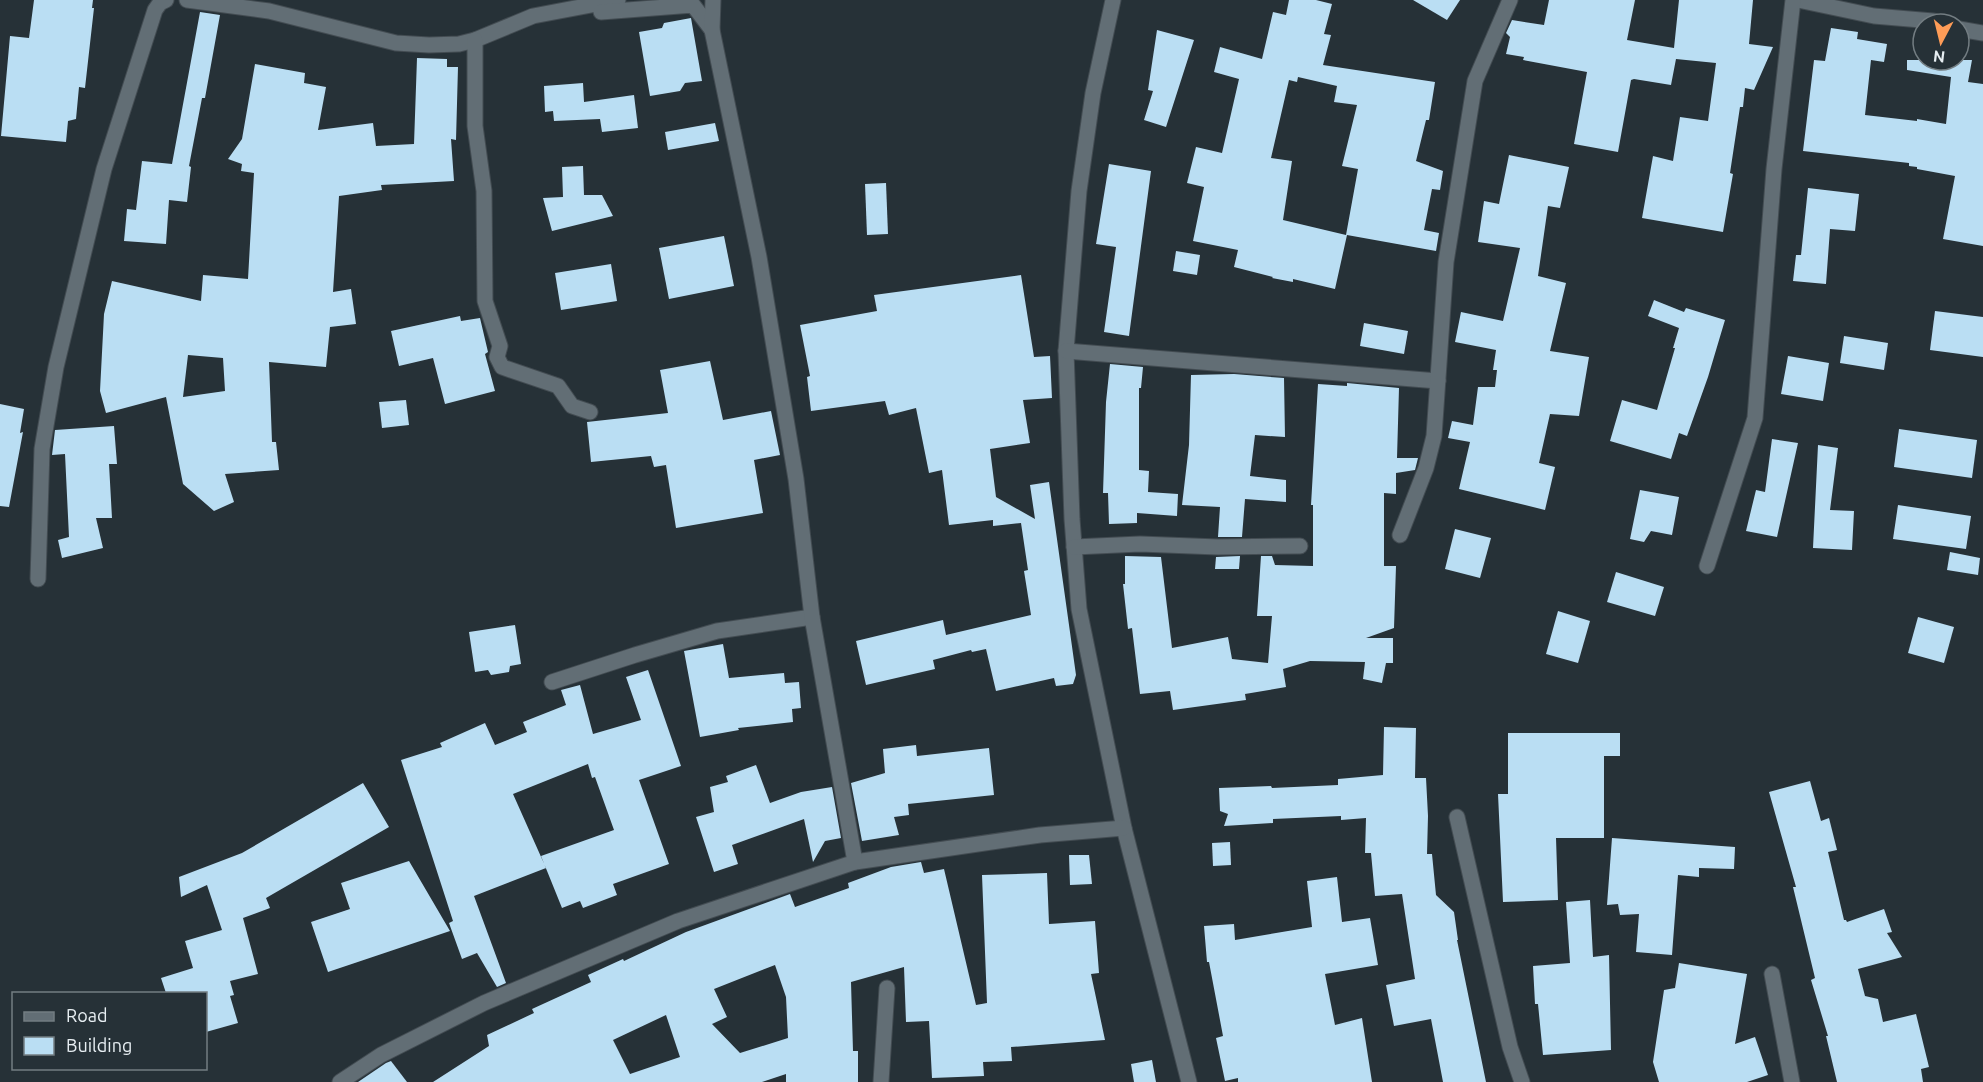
<svg xmlns="http://www.w3.org/2000/svg" width="1983" height="1082" font-family="Ubuntu,sans-serif">
	<rect width="100%" height="100%" fill="#263137"/>
	<!-- building -->
	<g fill="#badef3" fill-rule="evenodd">
		<path d="M34 0H93L92 8H94L85 88 79 87 76 119 68 121 66 142 1 136 10 36 29 38Z"/>
		<path d="M1289 0H1316L1332 4 1324 34 1331 35 1323 65 1435 82 1429 120H1426L1416 161 1443 171 1440 190 1432 189 1424 230 1439 233 1436 251 1347 235 1335 289 1293 279V282L1272 278 1273 277 1234 267 1238 250 1193 241 1204 187 1187 183 1196 147 1222 153 1239 79 1214 72 1220 47 1262 59 1273 12 1286 15ZM1298 77 1337 86 1334 102 1357 105 1342 166 1358 169 1346 235 1283 220 1292 161 1271 158 1289 80 1297 82Z"/>
		<path d="M1413 0H1460L1447 20Z"/>
		<path d="M1549 0H1635L1627 40 1674 48 1679 0H1753L1749 44 1773 47 1754 90 1745 88 1743 107H1740L1730 173 1733 174 1723 232 1642 218 1653 156 1673 161 1680 117 1708 121 1716 63 1676 59 1671 85 1634 79 1631 80 1618 152 1574 144 1587 72 1523 60 1524 57 1506 54 1510 37 1506 33 1512 20 1544 25Z"/>
		<path d="M200 12 220 15 205 98H202L189 166 191 167 187 202 169 200 166 244 124 241 127 209 136 210 142 161 172 164Z"/>
		<path d="M691 18 702 81 685 83 680 91 650 96 639 32 662 28 664 23Z"/>
		<path d="M1831 28 1858 32 1857 39 1887 44 1884 62 1871 60 1865 115 1917 121V119L1946 124 1951 77 1907 70V60H1972L1968 82 1983 84V246L1943 239 1955 176 1917 169V167L1909 166V163L1803 151 1814 60 1825 61Z"/>
		<path d="M1157 30 1194 40 1166 127 1144 120 1153 91 1148 90Z"/>
		<path d="M417 58 447 59V67H458L456 140 451 139 454 181 381 185 382 190 339 196 333 292 351 289 356 324 330 327 326 367 269 362 272 442H276L279 470 225 474 234 502 214 511 183 484 166 397 106 413 100 391 104 314 112 281 201 301 203 275 248 279 254 173 241 171 242 164 228 159 242 139 255 64 305 73 304 83 326 87 318 130 373 123 376 146 414 144ZM188 355 223 358 225 391 183 397Z"/>
		<path d="M583 83 584 102 634 95 638 128 602 132 600 119 554 121 553 111 545 112 544 86Z"/>
		<path d="M715 123 719 141 668 150 665 132Z"/>
		<path d="M1509 155 1569 167 1560 208 1548 206 1538 276 1566 283 1550 351 1589 357 1579 416 1550 414 1539 463 1555 467 1545 510 1459 489 1470 442 1448 438 1452 421 1473 425 1478 387H1495L1497 370H1493L1496 350 1455 342 1461 312 1503 321 1520 248 1478 242 1484 201 1499 204Z"/>
		<path d="M1109 164 1151 171 1129 336 1104 332 1116 247 1096 244Z"/>
		<path d="M583 166 584 195H602L613 216 552 231 543 198 563 197 562 167Z"/>
		<path d="M886 183 888 234 867 235 865 184Z"/>
		<path d="M1808 188 1859 194 1855 231 1830 229 1826 284 1793 281 1796 255H1801Z"/>
		<path d="M724 236 734 286 669 299 659 248Z"/>
		<path d="M1176 251 1200 255 1197 275 1173 271Z"/>
		<path d="M611 264 617 301 561 310 555 273Z"/>
		<path d="M1021 275 1034 357 1050 356 1052 398 1023 400 1030 443 990 449 996 497 1035 519 1030 485 1049 482 1076 675 1073 684 1056 686 1054 678 996 691 986 649 972 652 971 650 933 660 935 669 866 685 856 641 943 620 946 635 1031 615 1024 571 1028 570 1021 523 993 526V520L949 525 942 470 929 473 916 408 889 415 885 401 811 411 807 377 810 376 800 325 877 311 874 295Z"/>
		<path d="M1654 300 1684 312 1686 308 1725 320 1708 377 1687 436 1679 433 1671 459 1610 441 1622 400 1657 410 1675 348H1673L1679 328 1648 316Z"/>
		<path d="M1935 311 1983 317V357L1930 350Z"/>
		<path d="M460 316 461 321 480 318 488 352 485 354 495 391 445 404 433 358 399 366 391 331Z"/>
		<path d="M1364 323 1408 331 1404 354 1360 346Z"/>
		<path d="M1844 336 1888 343 1884 370 1840 363Z"/>
		<path d="M1788 356 1829 363 1823 401 1781 394Z"/>
		<path d="M710 361 723 420 771 411 780 455 754 460 763 513 676 528 666 465 654 467 651 456 591 462 587 422 668 413 660 370Z"/>
		<path d="M1110 364 1143 367 1141 388H1139V470L1149 471 1148 492 1178 494 1177 516 1137 513V523L1109 524 1108 493H1103L1106 402Z"/>
		<path d="M1234 374 1284 378 1285 437 1255 435 1250 476 1286 480V502L1245 499 1242 537H1218L1220 507 1182 505 1189 445 1191 375Z"/>
		<path d="M1347 383 1399 388 1397 458H1418L1415 470 1396 473V494L1384 493V566H1396L1394 628 1366 638H1393V663H1386L1382 683 1363 679 1365 662 1310 661 1283 669 1286 687 1245 694 1246 700 1173 710 1170 691 1140 694 1132 628 1128 629 1123 584H1125V556L1161 557 1172 648 1228 637 1232 659 1268 663 1272 616H1257L1261 556H1272L1275 565 1313 566V505H1311L1318 384 1347 386Z"/>
		<path d="M406 400 409 425 382 428 379 402Z"/>
		<path d="M0 404 24 409 20 433 23 432 9 507 0 506Z"/>
		<path d="M114 426 117 464H109L112 518H96L103 548 62 558 58 540 69 537 65 454 52 455 55 430Z"/>
		<path d="M1899 429 1977 440 1972 478 1894 467Z"/>
		<path d="M1772 439 1798 443 1777 537 1746 531 1756 490 1765 492Z"/>
		<path d="M1818 445 1838 448 1830 510 1854 511 1852 550 1813 548Z"/>
		<path d="M1640 490 1679 497 1672 535 1651 531 1644 542 1630 539Z"/>
		<path d="M1898 505 1971 516 1966 549 1893 539Z"/>
		<path d="M1455 529 1491 538 1480 578 1445 569Z"/>
		<path d="M1950 552 1980 558 1978 575 1947 570Z"/>
		<path d="M1240 556 1239 569H1215L1216 557Z"/>
		<path d="M1616 572 1664 587 1655 616 1607 602Z"/>
		<path d="M1558 611 1590 621 1578 663 1546 654Z"/>
		<path d="M1918 617 1954 627 1944 663 1908 653Z"/>
		<path d="M515 625 521 664 510 666 509 672 491 675 488 670 475 672 469 632Z"/>
		<path d="M723 644 729 678 784 673 785 683 799 682 801 708 792 709 793 722 738 728 739 730 700 737 684 651Z"/>
		<path d="M648 670 681 766 639 780 669 864 613 884 617 895 583 908 580 901 562 908 541 856 614 830 595 777 592 778 588 764 513 794 546 868 474 896 506 983 497 987 477 953 462 959 449 923 453 921 401 760 442 747 440 743 485 723 495 745 527 732 523 722 566 705 561 690 580 685 593 734 641 720 626 677Z"/>
		<path d="M1384 727 1416 728 1415 778H1426L1428 816 1427 854H1432L1436 895 1454 912 1458 940H1457L1486 1082H1443L1431 1019 1394 1026 1386 985 1415 979 1402 894 1375 896 1371 853H1365L1366 818 1341 820V816L1273 819V823L1224 826 1228 814 1220 811 1219 788 1271 786 1272 788 1338 785V779L1383 775Z"/>
		<path d="M1508 733H1620V756H1604V838H1556L1558 900 1503 902 1498 794H1508Z"/>
		<path d="M916 745 917 756 989 748 994 795 908 804 909 815 894 817 899 835 862 841 851 783 885 773 883 749Z"/>
		<path d="M756 765 770 803 801 792 832 787 841 838 825 841 813 862 804 819 732 845 738 864 714 872 696 817 714 812 710 787 728 782 726 776Z"/>
		<path d="M1810 781 1821 821 1829 818 1837 850 1828 852 1844 920H1846L1847 922 1884 909 1892 932 1887 933 1902 957 1858 969 1865 996 1878 999 1883 1022 1916 1014 1929 1067 1921 1069 1923 1082H1837L1826 1036H1828L1811 980 1815 978 1793 887H1796L1769 792Z"/>
		<path d="M363 783 389 827 266 898 270 908 243 918 258 974 230 981 234 995 230 996 238 1023 206 1032V993H166L161 978 193 968 185 941 222 930 207 885 181 897 179 877 242 853Z"/>
		<path d="M1612 838 1735 847 1734 869 1699 868V877L1678 875 1672 955 1636 952 1639 914 1620 915 1618 904 1607 905Z"/>
		<path d="M1230 842 1231 865 1213 866 1212 843Z"/>
		<path d="M1069 855H1089L1092 884 1070 885Z"/>
		<path d="M409 861 450 931 328 972 311 922 350 909 341 883Z"/>
		<path d="M921 862 924 873 944 869 976 1005 987 1003 982 875 1047 873 1049 924 1095 921 1099 973 1091 974 1105 1040 1011 1047 1012 1061 983 1062 984 1076 932 1078 929 1021 906 1022 904 967 851 982 853 1051H858V1082H786V1074L762 1082H433L489 1046 487 1035 534 1013 532 1009 591 982 588 975 623 959 624 961 686 932 790 894 795 907 849 888 848 883 891 867ZM775 965 786 997 788 1038 740 1053 712 1024 727 1017 714 989ZM666 1015 680 1057 630 1074 613 1040Z"/>
		<path d="M1337 877 1342 922 1370 918 1378 965 1325 974 1335 1025 1362 1018 1372 1082H1238V1078L1225 1081 1216 1038 1223 1036 1209 962H1207L1204 926 1234 924 1235 940 1312 927 1307 881Z"/>
		<path d="M1590 900 1593 957 1609 955 1611 1050 1543 1055 1538 1004H1535L1533 966 1570 963 1566 902Z"/>
		<path d="M1679 963 1747 974 1735 1044 1755 1037 1768 1075 1747 1082H1659L1653 1062 1664 990 1675 988Z"/>
		<path d="M1152 1060 1156 1082H1134L1131 1064Z"/>
		<path d="M391 1061 407 1082H358L386 1063Z"/>
	</g>
	<g fill="none" stroke-linecap="round" stroke-linejoin="round">
		<defs>
			<g id="minor">
				<path d="M187 0 269 11 396 43 429 45 459 44 475 40 533 16 618 0"/>
				<path d="M1113 0 1093 93 1079 191 1066 351 1072 519 1079 609 1124 828 1189 1082"/>
				<path d="M1798 0 1874 16 1933 21 1943 24"/>
				<path d="M601 12 693 5 712 30"/>
				<path d="M1959 29 1983 33"/>
				<path d="M475 40V126L484 191 485 301 500 346 497 357 502 367 558 386 572 406 590 412"/>
				<path d="M1066 351 1438 381"/>
				<path d="M1400 535 1426 468 1434 436 1446 262 1475 81 1510 0"/>
				<path d="M1074 547 1140 544 1218 547 1300 546"/>
				<path d="M1707 566 1755 418 1774 169 1793 0"/>
				<path d="M38 579 42 449 56 367 104 169 155 10 160 3 166 0"/>
				<path d="M552 682 635 655 717 631 812 617"/>
				<path d="M1457 817 1510 1047 1522 1082"/>
				<path d="M855 862 1040 835 1124 828"/>
				<path d="M1772 974 1792 1082"/>
				<path d="M340 1082 381 1055 484 1003 678 921 855 862 812 617 796 479 759 257 712 30 713 0"/>
				<path d="M881 1082 887 988"/>
			</g>
		</defs>
		<!-- minor casing -->
		<use href="#minor" stroke="#434c52" stroke-width="17"/>
		<!-- minor -->
		<use href="#minor" stroke="#626e75" stroke-width="15"/>
	</g>
	<!-- legend -->
	<rect x="12" y="992" width="195" height="78" fill="#263137" stroke="#737d82" stroke-width="1.5"/>
	<rect x="24" y="1012" width="30" height="9" fill="#626e75" stroke="#737d82" stroke-width="1.5"/>
	<text x="66" y="1022" font-size="18" fill="#e7eef2">Road</text>
	<rect x="24" y="1037" width="30" height="18" fill="#badef3" stroke="#737d82" stroke-width="1.5"/>
	<text x="66" y="1052" font-size="18" fill="#e7eef2">Building</text>
	<!-- north arrow -->
	<g transform="translate(1941 42) rotate(187)"><circle r="28" fill="#263137" stroke="#737d82" stroke-width="1.5"/>
	<path d="M0-4.5L10 22L0 15L-10 22Z" fill="#fe9c57"/>
	<text y="-9" font-size="16" font-weight="bold" text-anchor="middle" fill="#e7eef2">N</text>
	</g>
</svg>
